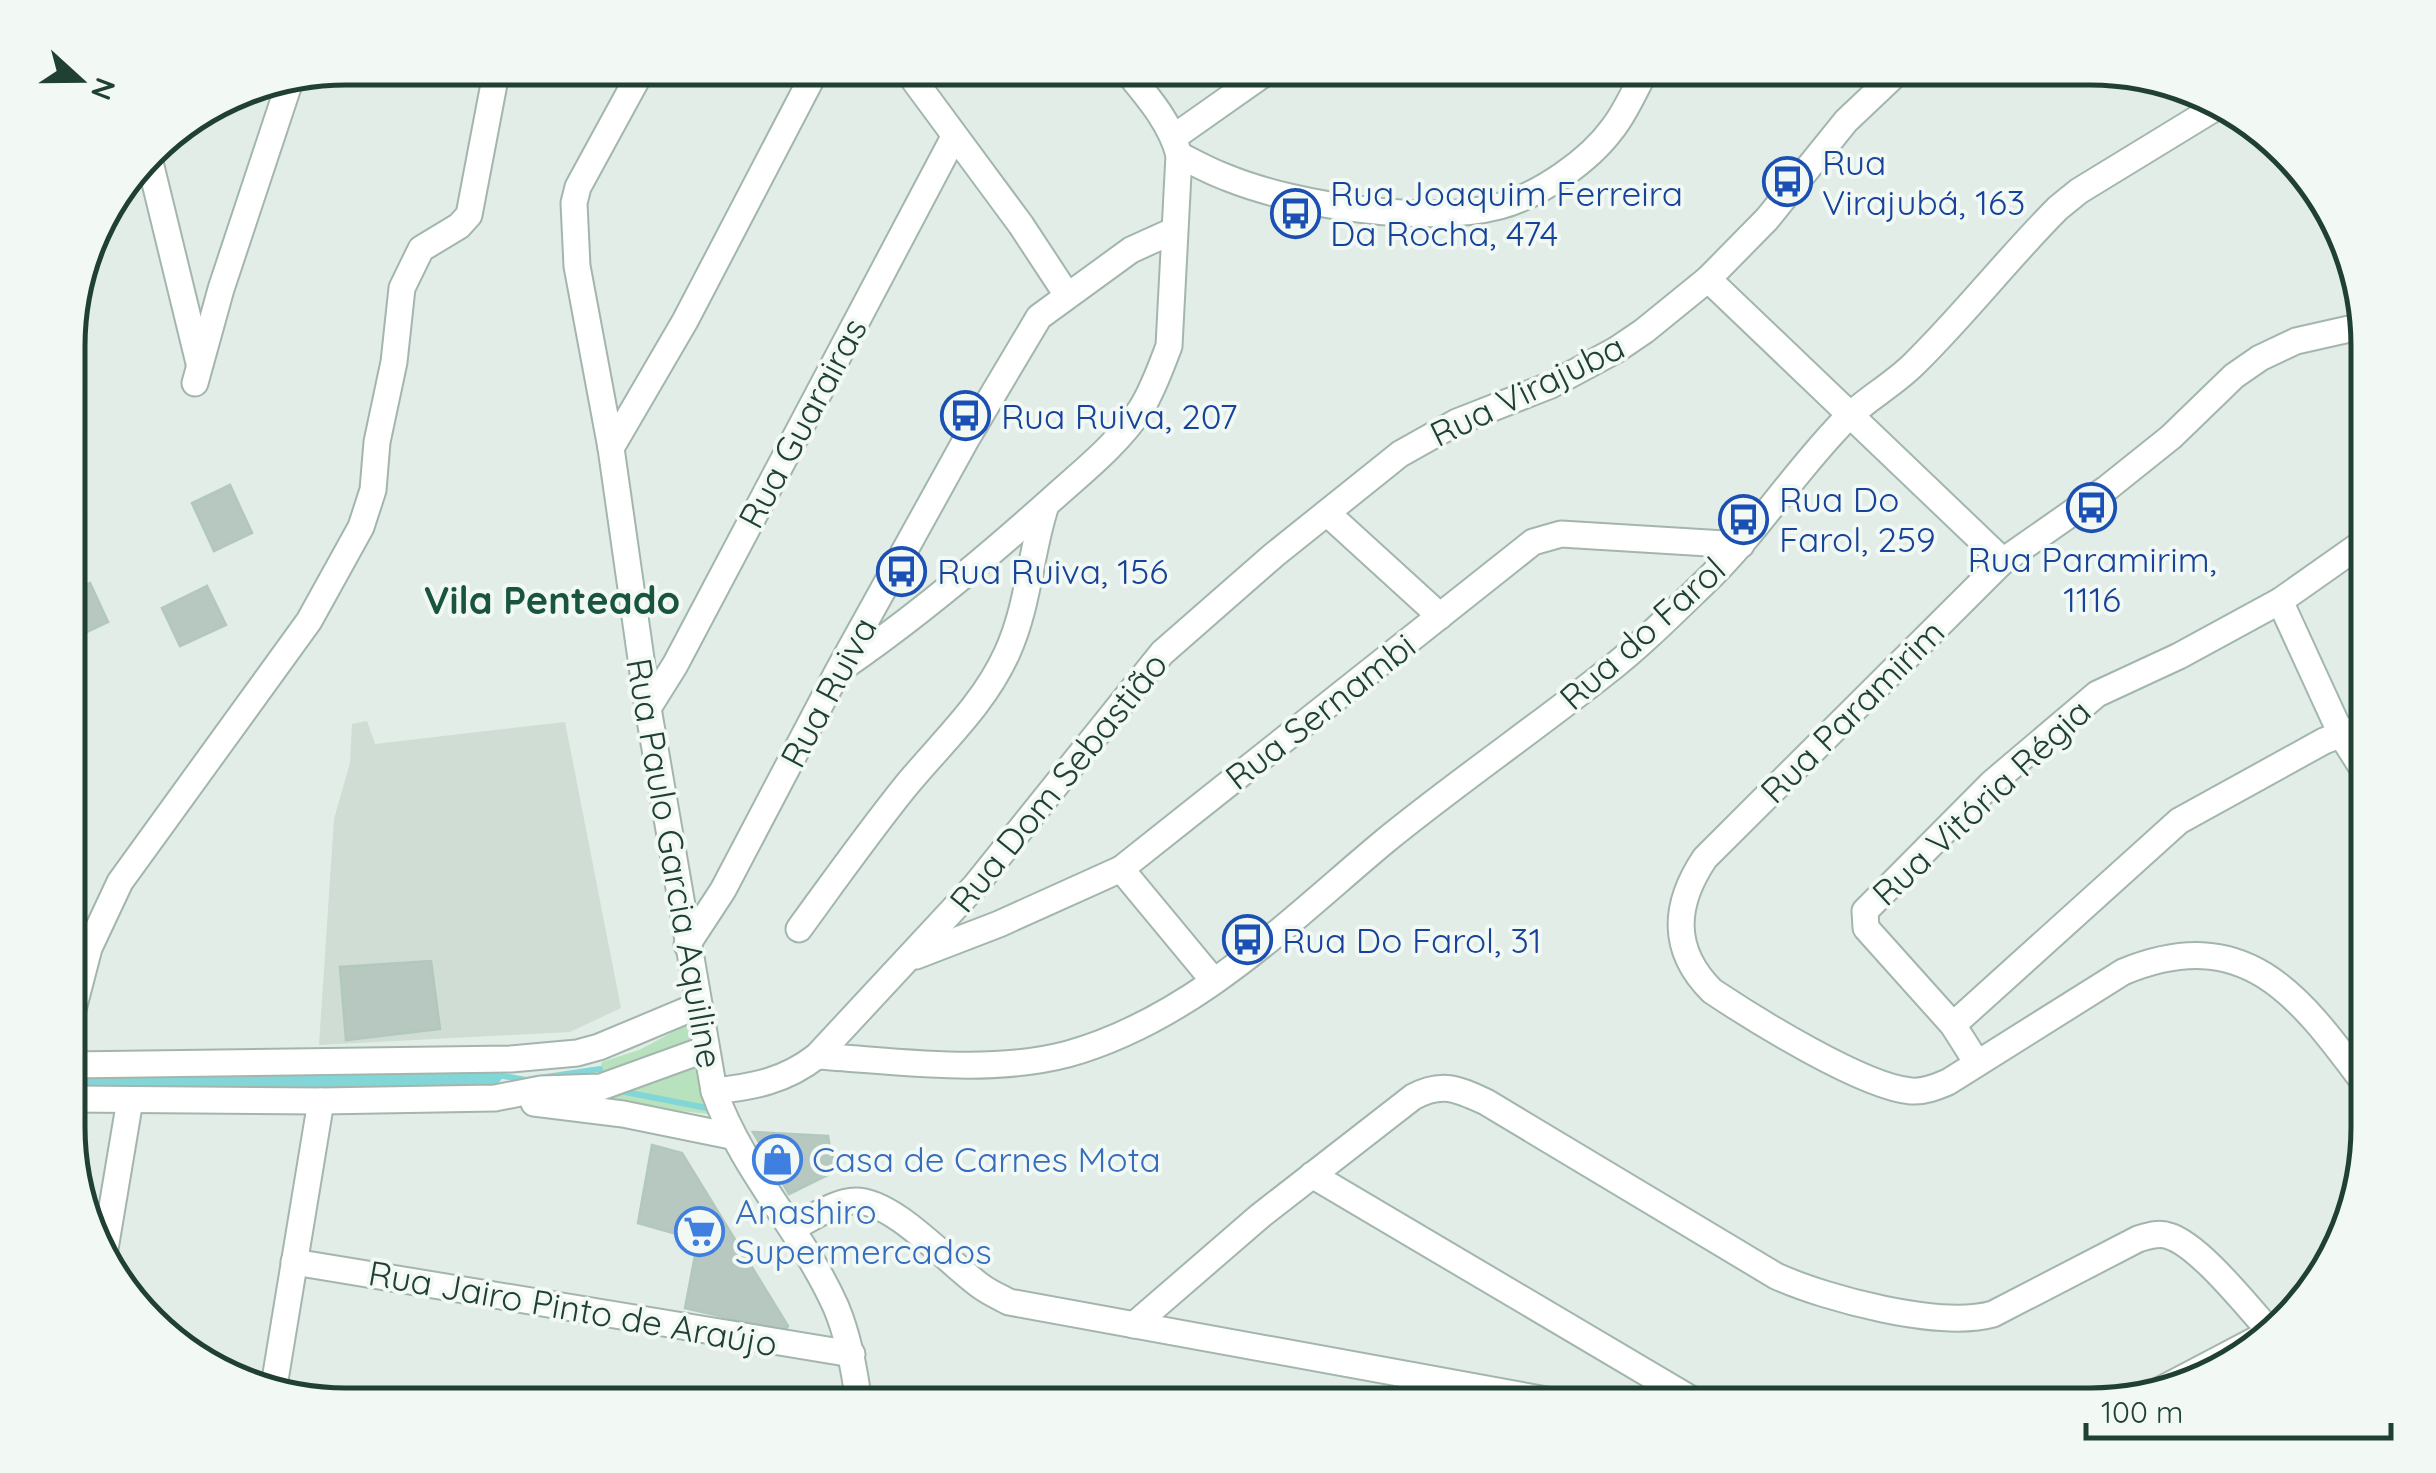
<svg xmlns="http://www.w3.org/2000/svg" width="2436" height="1473" font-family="Quicksand,sans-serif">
	<rect width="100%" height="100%" fill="#e1ede6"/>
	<!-- built -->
	<path fill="#cfddd5" d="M367 721 375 744 565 722 621 1008 570 1032 319 1045 334 819 350 763 352 724Z"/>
	<!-- green -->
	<path fill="#b8e1bd" d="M694 1021 717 1115 600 1102 629 1087 609 1084 600 1069 602 1062 639 1050Z"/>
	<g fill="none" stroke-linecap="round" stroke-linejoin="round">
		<!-- stream -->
		<g stroke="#83d6d8" stroke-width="6">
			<path d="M492 1074 526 1080 600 1069"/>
			<path d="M620 1091 707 1108"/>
		</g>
		<!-- canal -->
		<path stroke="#83d6d8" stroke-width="22" d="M70 1087 492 1074"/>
	</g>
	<!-- building -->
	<g fill="#b6c8bf" stroke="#b3c8bc" stroke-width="2.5">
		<path d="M230 485 252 533 214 551 192 503Z"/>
		<path d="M90 583 108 622 70 640V593Z"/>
		<path d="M207 586 226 625 180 646 162 608Z"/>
		<path d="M431 961 440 1029 346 1040 340 967Z"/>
		<path d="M753 1132 828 1136 830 1148 777 1173Z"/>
		<path d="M652 1145 682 1153 788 1326 785 1331 685 1308 698 1240 638 1223Z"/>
		<path d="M830 1148 840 1169 789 1194 777 1173Z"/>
	</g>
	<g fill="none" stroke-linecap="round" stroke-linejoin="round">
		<defs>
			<g id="minor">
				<path d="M643 68 578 187 574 203 577 266 611 448 648 708 714 1091C742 1170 802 1231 836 1307 849 1338 855 1372 859 1405"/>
				<path d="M905 68 1021 225 1067 295"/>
				<path d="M1174 137 1272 68"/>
				<path d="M148 154 199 363"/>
				<path d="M1179 155C1195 163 1211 172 1228 178 1297 206 1428 225 1500 206 1540 195 1589 161 1613 128 1627 110 1636 87 1647 68"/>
				<path d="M1708 279 2003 561"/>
				<path d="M2367 325 2296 341 2260 358 2234 376 2171 437 2106 489 2003 561 1705 858C1674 904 1670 949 1712 991 1754 1019 1863 1087 1911 1091 1924 1092 1936 1087 1948 1082L2123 972C2247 921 2300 997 2368 1088"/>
				<path d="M195 383 221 289 291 78"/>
				<path d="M611 448 685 321 817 68"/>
				<path d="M1327 513 1440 616"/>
				<path d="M2280 601 2342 736 2368 777"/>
				<path d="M842 668C915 618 984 560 1050 501 1082 472 1117 445 1141 409 1153 390 1161 367 1169 346L1179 155C1170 121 1146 95 1124 68"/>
				<path d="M648 708 675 665 954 137"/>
				<path d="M1121 869 1213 980"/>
				<path d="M799 929C834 881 868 833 905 787 941 743 983 706 1007 653 1029 605 1030 553 1046 505"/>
				<path d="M687 945 723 890 838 671 967 438 1039 317 1131 250 1173 231"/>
				<path d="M916 956 999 924 1121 869 1533 542 1561 534 1741 545"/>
				<path d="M70 1021 89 948 120 882 309 621 361 527 373 490 377 442 394 362 402 288 421 249 459 226 469 215 497 68"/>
				<path d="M1953 1025 2179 821 2324 741 2368 724"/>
				<path d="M817 1056C898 1061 988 1075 1068 1054 1193 1019 1288 922 1385 841 1456 783 1532 731 1604 674 1639 647 1671 615 1703 584 1756 534 1795 470 1847 418 1868 398 1894 384 1914 364 1965 314 2008 258 2058 208L2079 191 2223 103"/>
				<path d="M1977 1063 1953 1025 1866 928 1865 911 1992 783 2097 694 2179 656 2280 601 2368 539"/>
				<path d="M70 1065 511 1059 577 1053 599 1047 697 1006"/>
				<path d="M714 1091C753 1087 785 1081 817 1056L975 886 1162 653 1274 555 1400 454 1457 422 1551 385 1616 350 1644 331 1708 279 1767 219 1846 121 1902 68"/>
				<path d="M70 1099 321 1101 495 1098 541 1089 601 1087 706 1049"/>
				<path d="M534 1103 623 1114 731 1136"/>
				<path d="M1312 1175 1701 1405"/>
				<path d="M792 1228C810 1220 835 1201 855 1201 894 1200 950 1265 982 1287 990 1293 1000 1297 1009 1302L1574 1405"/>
				<path d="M104 1255 130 1100"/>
				<path d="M294 1262 852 1354"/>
				<path d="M1134 1325 1260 1216 1413 1097C1442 1081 1458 1089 1486 1102L1776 1276C1827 1299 1940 1329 1993 1314L2138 1239C2148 1236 2159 1232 2169 1236 2199 1245 2247 1306 2268 1329"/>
				<path d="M274 1386 321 1101"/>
				<path d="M2162 1389 2261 1337"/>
			</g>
		</defs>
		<!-- minor casing -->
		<use href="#minor" stroke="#a3b6ad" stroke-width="29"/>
		<!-- minor -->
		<use href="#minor" stroke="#fff" stroke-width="25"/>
	</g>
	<!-- icons -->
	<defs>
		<symbol id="bus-ring" viewBox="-11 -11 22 22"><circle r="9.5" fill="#f2f9f5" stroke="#1a4fb4" stroke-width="1.5"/><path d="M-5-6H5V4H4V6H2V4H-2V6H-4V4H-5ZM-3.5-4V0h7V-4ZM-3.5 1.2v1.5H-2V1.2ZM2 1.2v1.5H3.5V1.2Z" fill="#1a4fb4"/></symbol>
		<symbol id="shop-ring" viewBox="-11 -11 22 22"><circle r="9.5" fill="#f2f9f5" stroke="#3f7fe0" stroke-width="1.5"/><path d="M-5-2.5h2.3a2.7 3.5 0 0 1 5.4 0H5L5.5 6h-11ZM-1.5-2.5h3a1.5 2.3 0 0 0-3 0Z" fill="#3f7fe0"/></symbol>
		<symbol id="supermarket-ring" viewBox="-11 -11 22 22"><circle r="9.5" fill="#f2f9f5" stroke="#3f7fe0" stroke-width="1.5"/><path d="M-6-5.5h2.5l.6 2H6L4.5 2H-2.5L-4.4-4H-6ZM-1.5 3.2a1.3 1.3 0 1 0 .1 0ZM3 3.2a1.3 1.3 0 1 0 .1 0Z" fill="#3f7fe0"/></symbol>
	</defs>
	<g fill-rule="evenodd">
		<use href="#bus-ring" x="1760" y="154" width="55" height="55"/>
		<use href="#bus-ring" x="1268" y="186" width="55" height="55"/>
		<use href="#bus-ring" x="938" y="388" width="55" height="55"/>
		<use href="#bus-ring" x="2064" y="480" width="55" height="55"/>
		<use href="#bus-ring" x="1716" y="492" width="55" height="55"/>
		<use href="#bus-ring" x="874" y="544" width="55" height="55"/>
		<use href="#bus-ring" x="1220" y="912" width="55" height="55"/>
		<use href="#shop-ring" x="750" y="1132" width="55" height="55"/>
		<use href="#supermarket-ring" x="672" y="1204" width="55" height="55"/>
	</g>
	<g text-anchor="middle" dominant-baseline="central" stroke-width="8" stroke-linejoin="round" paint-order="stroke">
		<!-- transit labels -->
		<g font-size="35" fill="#164399" stroke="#f2f9f5" text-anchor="start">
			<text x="1822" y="162">Rua<tspan x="1822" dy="40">Virajubá, 163</tspan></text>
			<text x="1330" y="193">Rua Joaquim Ferreira<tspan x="1330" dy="40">Da Rocha, 474</tspan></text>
			<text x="1001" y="416">Rua Ruiva, 207</text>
			<text x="1779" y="499">Rua Do<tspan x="1779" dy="40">Farol, 259</tspan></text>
			<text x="2092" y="559" text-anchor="middle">Rua Paramirim,<tspan x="2092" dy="40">1116</tspan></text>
			<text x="937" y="571">Rua Ruiva, 156</text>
			<text x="1282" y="940">Rua Do Farol, 31</text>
		</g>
		<!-- street labels -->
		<g font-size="35" fill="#1f4033" stroke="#f2f9f5">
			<text transform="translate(1527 390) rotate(-26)">Rua Virajuba</text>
			<text transform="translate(802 423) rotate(-62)">Rua Guarairas</text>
			<text transform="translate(1642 633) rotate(-42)">Rua do Farol</text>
			<text transform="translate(828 692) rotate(-62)">Rua Ruiva</text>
			<text transform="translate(1320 711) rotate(-38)">Rua Sernambi</text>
			<text transform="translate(1852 711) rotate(-45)">Rua Paramirim</text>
			<text transform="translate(1058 782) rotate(-51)">Rua Dom Sebastião</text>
			<text transform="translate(1981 802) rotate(-43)">Rua Vitória Régia</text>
			<text transform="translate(675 863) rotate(80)">Rua Paulo Garcia Aquiline</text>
			<text transform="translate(573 1308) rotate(10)">Rua Jairo Pinto de Araújo</text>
		</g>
		<!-- shop labels -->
		<g font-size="35" fill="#366cbe" stroke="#f2f9f5" text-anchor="start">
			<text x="812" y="1159">Casa de Carnes Mota</text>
			<text x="735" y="1211">Anashiro<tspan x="735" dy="40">Supermercados</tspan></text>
		</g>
		<!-- neighbourhood labels -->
		<g font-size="38" font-weight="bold" fill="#19553e" stroke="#f2f9f5">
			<text x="552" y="600">Vila Penteado</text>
		</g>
	</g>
	<!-- crop -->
	<path d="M0 0H2436V1473H0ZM346 85H2090A261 261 0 0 1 2351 346V1127A261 261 0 0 1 2090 1388H346A261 261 0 0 1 85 1127V346A261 261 0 0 1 346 85Z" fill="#f2f9f5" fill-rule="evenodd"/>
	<path fill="none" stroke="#1f4033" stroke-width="5" d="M346 85H2090A261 261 0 0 1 2351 346V1127A261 261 0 0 1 2090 1388H346A261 261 0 0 1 85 1127V346A261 261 0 0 1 346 85Z"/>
	<!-- north arrow -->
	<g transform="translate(80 80) rotate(111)" stroke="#f2f9f5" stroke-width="8" paint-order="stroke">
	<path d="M0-8L18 38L0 25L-18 38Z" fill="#1f4033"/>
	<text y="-15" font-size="28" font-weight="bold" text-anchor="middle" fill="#1f4033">N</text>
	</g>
	<!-- scale -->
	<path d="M2086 1423v15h305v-15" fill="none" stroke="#1f4033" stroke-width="5"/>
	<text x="2101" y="1423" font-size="30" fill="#1f4033" stroke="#f2f9f5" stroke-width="8" paint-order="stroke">100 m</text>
</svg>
